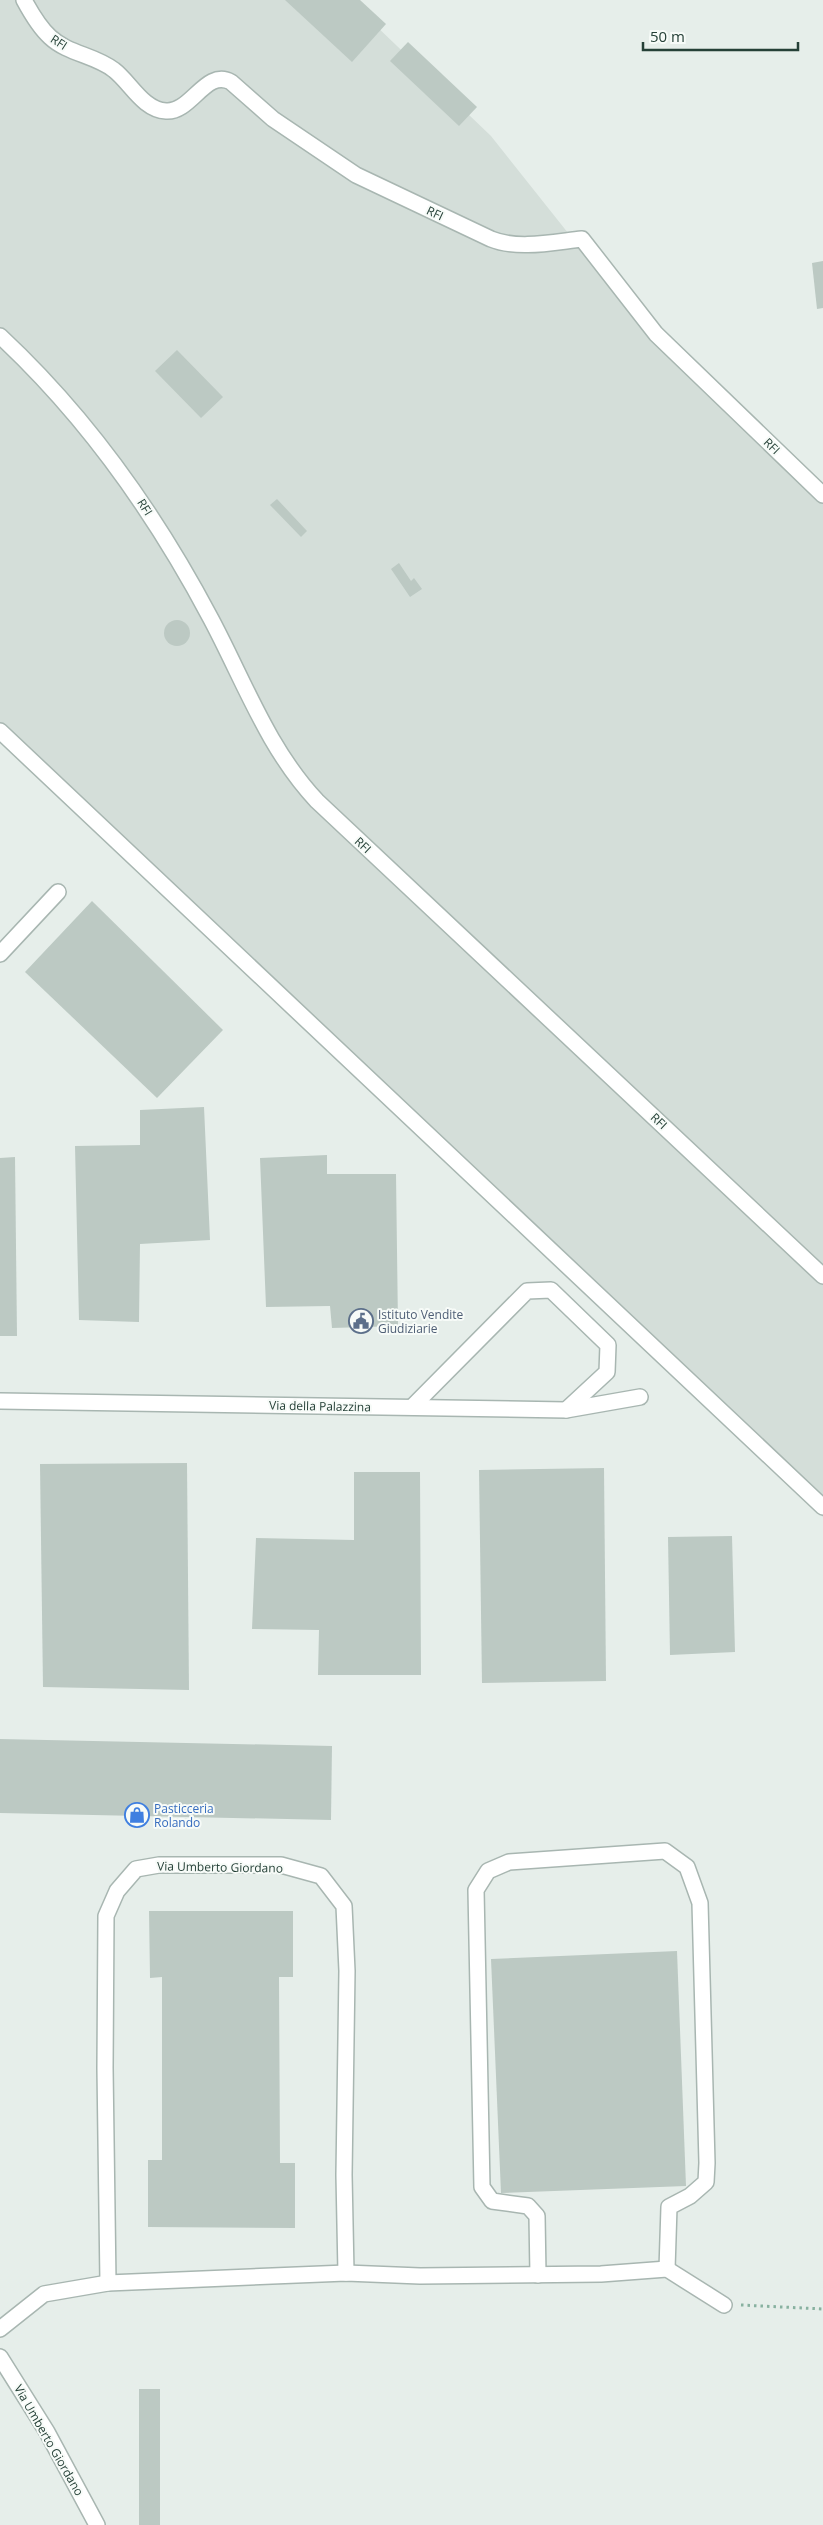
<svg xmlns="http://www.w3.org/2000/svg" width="823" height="2525" font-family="'Open Sans',sans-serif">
	<rect width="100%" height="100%" fill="#e6eeea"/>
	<!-- built -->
	<path fill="#d4ded9" d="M0 0H349L491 136 634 316 823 492V1517L0 740Z"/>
	<!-- building -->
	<g fill="#bcc9c3">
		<path d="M285 0H360L386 24 352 62Z"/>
		<path d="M408 42 477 107 459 126 390 61Z"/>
		<path d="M823 261V308L817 309 812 263Z"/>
		<path d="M177 350 223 397 201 418 155 371Z"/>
		<path d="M277 499 307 531 301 537 270 505Z"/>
		<path d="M399 563 411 581 414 578 422 589 410 597 391 569Z"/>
		<circle cx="177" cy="633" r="13"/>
		<path d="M92 901 223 1030 157 1098 25 972Z"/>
		<path d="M204 1107 210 1240 140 1244 139 1322 79 1320 75 1146 140 1145V1110Z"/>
		<path d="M327 1155V1174H396L398 1326 332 1328 330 1306 266 1307 260 1158Z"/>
		<path d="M15 1157 17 1336H0V1158Z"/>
		<path d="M187 1463 189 1690 43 1687 40 1464Z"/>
		<path d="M604 1468 606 1681 482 1683 479 1470Z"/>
		<path d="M354 1472H420L421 1675H318L319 1630 252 1629 256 1538 354 1540Z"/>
		<path d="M732 1536 735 1652 670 1655 668 1537Z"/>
		<path d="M0 1739 332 1746 331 1820 0 1813Z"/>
		<path d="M149 1911H293V1977H279L280 2163H295V2228L148 2227V2160H162V1977L150 1978Z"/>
		<path d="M677 1951 686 2186 501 2193 491 1959Z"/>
		<rect x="139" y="2389" width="21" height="136"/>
	</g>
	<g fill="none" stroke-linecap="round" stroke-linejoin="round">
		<defs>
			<g id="minor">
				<path d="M24 0C31 13 39 27 50 37 68 54 95 55 114 70 130 82 143 110 166 111 191 113 206 68 231 82L273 119 356 175 491 239C518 250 554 242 582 239L656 334 823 495"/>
				<path d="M0 336C88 418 155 513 211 619 244 681 268 749 317 801L823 1276"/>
				<path d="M0 731 823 1507"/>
				<path d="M0 954 58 892"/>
				<path d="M0 1401 566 1410 640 1397"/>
				<path d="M412 1407 527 1291 551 1290 608 1345 607 1372 566 1410"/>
				<path d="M538 2275 537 2216 528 2206 492 2201 482 2187 476 1890 488 1871 509 1862 665 1851 687 1867 700 1903 707 2163 706 2182 690 2196 669 2207 667 2269"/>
				<path d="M108 2283 105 2068 106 1916 117 1891 136 1869 159 1865H281L321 1876 344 1906 347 1971 344 2175 346 2273"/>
				<path d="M0 2329 44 2294 108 2283 346 2273 420 2276 601 2274 667 2269 724 2305"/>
				<path d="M0 2357 47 2432 97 2525"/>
			</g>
		</defs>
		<!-- minor casing -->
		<use href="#minor" stroke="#a8b6b1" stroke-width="18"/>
		<!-- path -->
		<path stroke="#88b1a0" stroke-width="3" stroke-dasharray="2.5 4" stroke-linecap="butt" d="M741 2305 823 2309"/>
		<!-- minor -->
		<use href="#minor" stroke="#fff" stroke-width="15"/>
	</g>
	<!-- icons -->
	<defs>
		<symbol id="civic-ring" viewBox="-11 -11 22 22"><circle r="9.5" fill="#f7fbf8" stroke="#5c6f8a" stroke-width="1.5"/><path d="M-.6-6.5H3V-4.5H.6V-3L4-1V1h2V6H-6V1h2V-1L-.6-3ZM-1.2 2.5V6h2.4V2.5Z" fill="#5c6f8a"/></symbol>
		<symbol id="shop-ring" viewBox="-11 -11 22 22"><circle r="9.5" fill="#f7fbf8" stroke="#3f7fe0" stroke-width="1.5"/><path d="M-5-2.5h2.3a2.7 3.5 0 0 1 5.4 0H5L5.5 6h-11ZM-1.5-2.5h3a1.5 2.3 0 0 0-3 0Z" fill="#3f7fe0"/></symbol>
	</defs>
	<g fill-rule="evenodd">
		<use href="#civic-ring" x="347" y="1307" width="28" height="28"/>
		<use href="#shop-ring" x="123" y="1801" width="28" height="28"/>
	</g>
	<g text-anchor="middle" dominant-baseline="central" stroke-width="4" stroke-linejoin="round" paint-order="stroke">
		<!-- street labels -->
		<g font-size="12" fill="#254037" stroke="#f7fbf8">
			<text transform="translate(59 42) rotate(33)">RFI</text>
			<text transform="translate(435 213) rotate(25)">RFI</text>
			<text transform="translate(772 446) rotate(44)">RFI</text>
			<text transform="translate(145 507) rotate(58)">RFI</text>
			<text transform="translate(363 845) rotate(43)">RFI</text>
			<text transform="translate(659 1121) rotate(43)">RFI</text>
			<text transform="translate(320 1406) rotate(1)">Via della Palazzina</text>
			<text transform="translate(220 1867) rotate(1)">Via Umberto Giordano</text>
			<text transform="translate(49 2440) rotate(60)">Via Umberto Giordano</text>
		</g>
		<!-- service labels -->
		<g font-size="12" fill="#4e5e75" stroke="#f7fbf8" text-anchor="start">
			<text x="378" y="1314">Istituto Vendite<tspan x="378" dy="14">Giudiziarie</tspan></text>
		</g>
		<!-- shop labels -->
		<g font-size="12" fill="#366cbe" stroke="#f7fbf8" text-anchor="start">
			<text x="154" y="1808">Pasticceria<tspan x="154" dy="14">Rolando</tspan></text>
		</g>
	</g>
	<!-- scale -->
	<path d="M643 42v8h155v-8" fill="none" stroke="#254037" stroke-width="2.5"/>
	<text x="650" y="42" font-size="15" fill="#254037" stroke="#f7fbf8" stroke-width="4" paint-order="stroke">50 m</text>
</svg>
